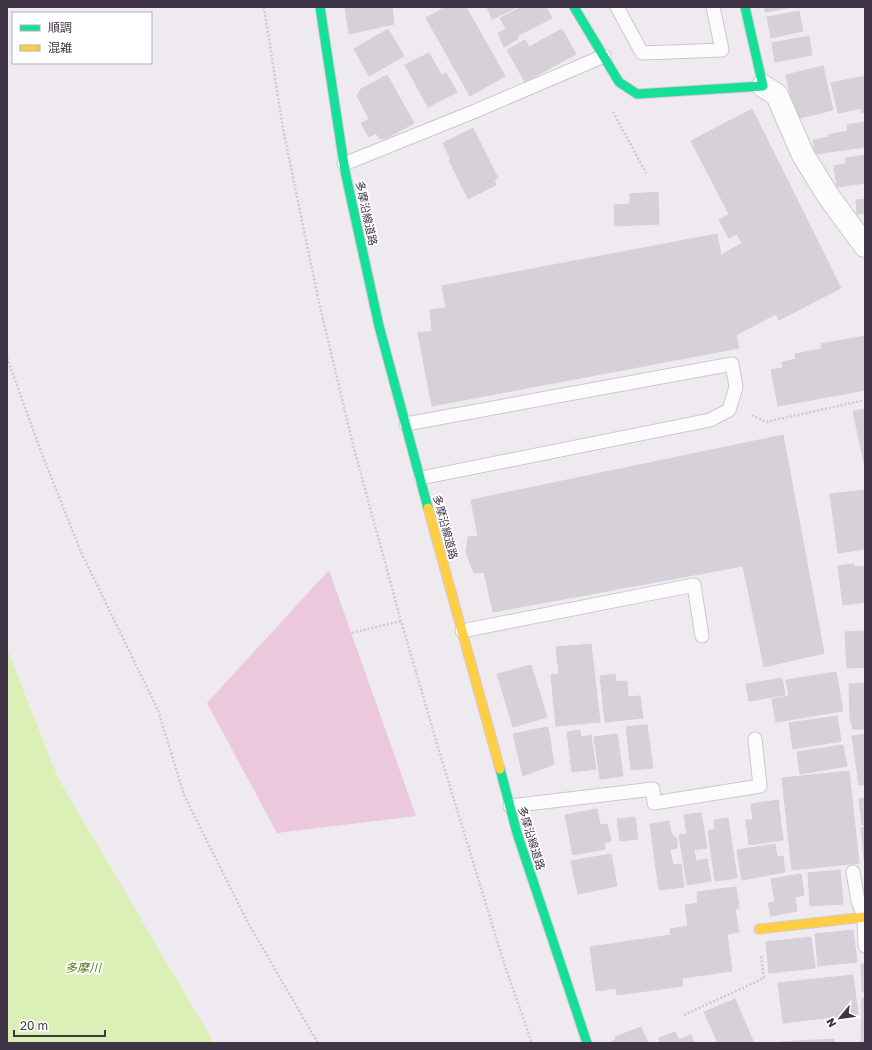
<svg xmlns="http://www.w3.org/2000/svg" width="872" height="1050" font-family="'Golos Text','Noto Sans JP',sans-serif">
	<rect width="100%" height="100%" fill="#efeaf0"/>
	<!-- green -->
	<path fill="#ecc8dd" d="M329 570 416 816 277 833 207 703Z"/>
	<!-- water -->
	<path fill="#daf0b7" d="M7 649 58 778 214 1043H7Z"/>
	<!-- building -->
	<g fill="#d6d1d8" stroke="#d6cfd9">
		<path d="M345 7H392L394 24 349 34Z"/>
		<path d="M445 7H466L505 76 470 96 426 18Z"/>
		<path d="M487 7H518L492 19Z"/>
		<path d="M522 7H546L552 18 517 36 518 39 504 47 498 33 506 29 500 18Z"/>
		<path d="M765 7H792L765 12Z"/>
		<path d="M799 11 803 31 771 38 767 17Z"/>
		<path d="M388 29 404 56 369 76 354 49Z"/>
		<path d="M562 29 576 54 525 82 507 50 525 40 529 47Z"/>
		<path d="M809 36 812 55 775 62 772 43Z"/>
		<path d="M429 53 442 76 446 73 457 92 428 107 405 65Z"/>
		<path d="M823 66 833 110 796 119 786 75Z"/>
		<path d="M387 75 414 123 385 139 379 138 376 133 369 137 361 123 369 119 357 96 361 89Z"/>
		<path d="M865 76V112L862 113 861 108 838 113 831 83Z"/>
		<path d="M752 109 841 288 779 320 776 314 736 335 739 348 432 406 418 333 432 331 430 310 446 308 442 286 717 234 721 255 742 243 737 234 729 238 719 220 729 214 691 141Z"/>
		<path d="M865 122V147L815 154 813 140 829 137 828 135 848 131 847 125Z"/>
		<path d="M473 128 498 178 494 180 496 185 468 199 449 160H451L443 143Z"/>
		<path d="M865 155V183L837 187 834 166 846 164 845 158Z"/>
		<path d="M658 192 659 224 615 226 614 205 630 204V194Z"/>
		<path d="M865 199V213L857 214 856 200Z"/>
		<path d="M865 336V390L778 406 771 370 783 368 782 362 796 359 795 354 822 349 821 344Z"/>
		<path d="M865 409V468L853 411Z"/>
		<path d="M783 435 824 653 764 667 743 566 493 612 484 572 474 573 466 553 468 537 478 536 471 500Z"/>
		<path d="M865 490V549L838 553 830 494Z"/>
		<path d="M854 564V567L865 566V602L843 605 838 566Z"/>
		<path d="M865 631V667L847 668 845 632Z"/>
		<path d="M591 644 600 722 556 726 551 675 559 674 556 647Z"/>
		<path d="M531 665 547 717 513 727 497 674Z"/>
		<path d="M836 672 843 711 776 722 772 699 789 696 786 680Z"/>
		<path d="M615 674 616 682 627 681 628 697 640 696 643 718 605 722 600 676Z"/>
		<path d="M782 678 785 695 749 701 746 684Z"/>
		<path d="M865 683V729H853L850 718 849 684Z"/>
		<path d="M837 716 841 741 793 749 789 723Z"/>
		<path d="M647 725 653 768 631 770 626 727Z"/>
		<path d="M548 727 554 764 523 776 513 734Z"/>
		<path d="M580 730 581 737 591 735 596 769 572 772 567 732Z"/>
		<path d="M617 734 623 776 600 779 594 737Z"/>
		<path d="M865 734V785H859L852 736Z"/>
		<path d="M843 745 847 766 800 774 797 752Z"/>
		<path d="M849 771 859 863 792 870 782 778Z"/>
		<path d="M865 798V825H862L859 799Z"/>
		<path d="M778 800 783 840 749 845 746 820H753L751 804Z"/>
		<path d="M597 809 600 825 607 824 611 841 604 843 605 849 573 855 565 815Z"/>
		<path d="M701 813 707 848 694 850 696 861 707 859 711 881 687 885 679 835 687 834 684 815Z"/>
		<path d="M635 817 638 839 620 841 617 819Z"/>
		<path d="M728 818 737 878 715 881 708 831 715 829 714 820Z"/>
		<path d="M669 821 671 833 677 839V848L670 850 673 865 681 864 684 887 659 890 650 824Z"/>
		<path d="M865 827V860H864L861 828Z"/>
		<path d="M775 844 777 857 783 856 785 872 742 880 737 850Z"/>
		<path d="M611 854 617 886 578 894 571 861Z"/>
		<path d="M840 870 843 904 810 906 808 873Z"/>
		<path d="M801 874 804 895 795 897 797 911 771 916 768 903 775 902 771 879Z"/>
		<path d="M736 887 739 908 735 909 739 932 727 934 732 971 682 978 683 986 617 995 616 988 596 991 590 947 671 935 670 929 688 926 685 905 698 903 697 892Z"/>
		<path d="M853 930 857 962 818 966 815 934Z"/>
		<path d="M811 937 815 968 769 973 766 942Z"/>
		<path d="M861 964H865V992H862Z"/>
		<path d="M853 975 858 1014 783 1023 778 983Z"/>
		<path d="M862 998H865V1042H861Z"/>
		<path d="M735 999 754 1043H718L704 1012Z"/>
		<path d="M641 1027 648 1043H609L616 1039 615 1037Z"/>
		<path d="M675 1032 679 1040 691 1035 694 1043H660L659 1038Z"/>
		<path d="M834 1039V1043H780V1042Z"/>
	</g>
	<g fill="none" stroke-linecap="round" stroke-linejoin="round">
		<defs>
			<g id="lane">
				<path d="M617 7 642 53 722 50 713 7"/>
				<path d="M344 164 473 112 604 56"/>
				<path d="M406 424 732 364 736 387 729 410 710 420 421 478"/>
				<path d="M462 631 694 585 702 636"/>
				<path d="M510 806 653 789 654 803 760 786 755 739"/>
				<path d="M853 872 858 901 864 917 865 946"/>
			</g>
			<path id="street" d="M763 86 777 95 803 155 829 197 865 246"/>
			<g id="fast">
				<path d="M320 7 345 171 379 326 428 508"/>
				<path d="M574 7 619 82 637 94 763 86 745 7"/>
				<path d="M500 769 517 833 587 1043"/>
			</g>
			<g id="slow">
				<path d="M428 508 500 769"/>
				<path d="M759 929 865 917"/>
			</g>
		</defs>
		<!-- lane casing -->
		<use href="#lane" stroke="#cdc6cf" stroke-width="15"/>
		<!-- street casing -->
		<use href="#street" stroke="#cdc6cf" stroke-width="24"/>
		<!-- fast casing -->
		<use href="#fast" stroke="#d5c9d9" stroke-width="11"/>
		<!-- slow casing -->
		<use href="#slow" stroke="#d5c9d9" stroke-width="11"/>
		<!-- path -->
		<g stroke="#cecad1" stroke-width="2.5" stroke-dasharray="2 2" stroke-linecap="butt">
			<path d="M264 7 283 129 318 298 354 449 401 621 440 754 504 963 532 1043"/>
			<path d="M613 112 646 173"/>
			<path d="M7 358 42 454 81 552 158 710 184 795 248 923 318 1043"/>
			<path d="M752 415 766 422 865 400"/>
			<path d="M352 633 401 621"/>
			<path d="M684 1015 764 978 761 955"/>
		</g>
		<!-- lane -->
		<use href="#lane" stroke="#fdfcfd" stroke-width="13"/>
		<!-- street -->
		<use href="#street" stroke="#fdfcfd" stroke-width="22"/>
		<!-- fast -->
		<use href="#fast" stroke="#16e098" stroke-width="9"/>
		<!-- slow -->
		<use href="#slow" stroke="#ffcf43" stroke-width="9"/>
	</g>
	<g text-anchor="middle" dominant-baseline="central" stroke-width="3.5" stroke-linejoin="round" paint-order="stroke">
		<!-- street labels -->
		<g font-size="11" fill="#403547" stroke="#fff">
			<text transform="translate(367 213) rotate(78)">多摩沿線道路</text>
			<text transform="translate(446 527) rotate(75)">多摩沿線道路</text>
			<text transform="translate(532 838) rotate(73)">多摩沿線道路</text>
		</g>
		<!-- water labels -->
		<g font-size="12" font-style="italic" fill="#567d21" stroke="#fff">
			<text x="83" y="967">多摩川</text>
		</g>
	</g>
	<!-- border -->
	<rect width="872" height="1050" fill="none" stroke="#403547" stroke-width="16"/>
	<!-- legend -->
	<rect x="12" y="12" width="140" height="52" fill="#ffffff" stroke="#b3aeb5"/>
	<rect x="20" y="25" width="20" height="6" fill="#16e098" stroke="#b3aeb5"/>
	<text x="48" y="32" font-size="12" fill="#403547">順調</text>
	<rect x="20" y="45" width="20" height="6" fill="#ffcf43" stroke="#b3aeb5"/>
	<text x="48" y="52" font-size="12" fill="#403547">混雑</text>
	<!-- north arrow -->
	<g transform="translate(840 1018) rotate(241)" stroke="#ffffff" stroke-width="3" paint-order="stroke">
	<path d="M0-3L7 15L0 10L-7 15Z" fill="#403547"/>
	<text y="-6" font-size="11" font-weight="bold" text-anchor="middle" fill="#403547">N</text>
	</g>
	<!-- scale -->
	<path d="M14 1030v6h91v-6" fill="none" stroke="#403547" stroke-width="2"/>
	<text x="20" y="1030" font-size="12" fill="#403547" stroke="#ffffff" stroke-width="3" paint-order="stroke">20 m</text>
</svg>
